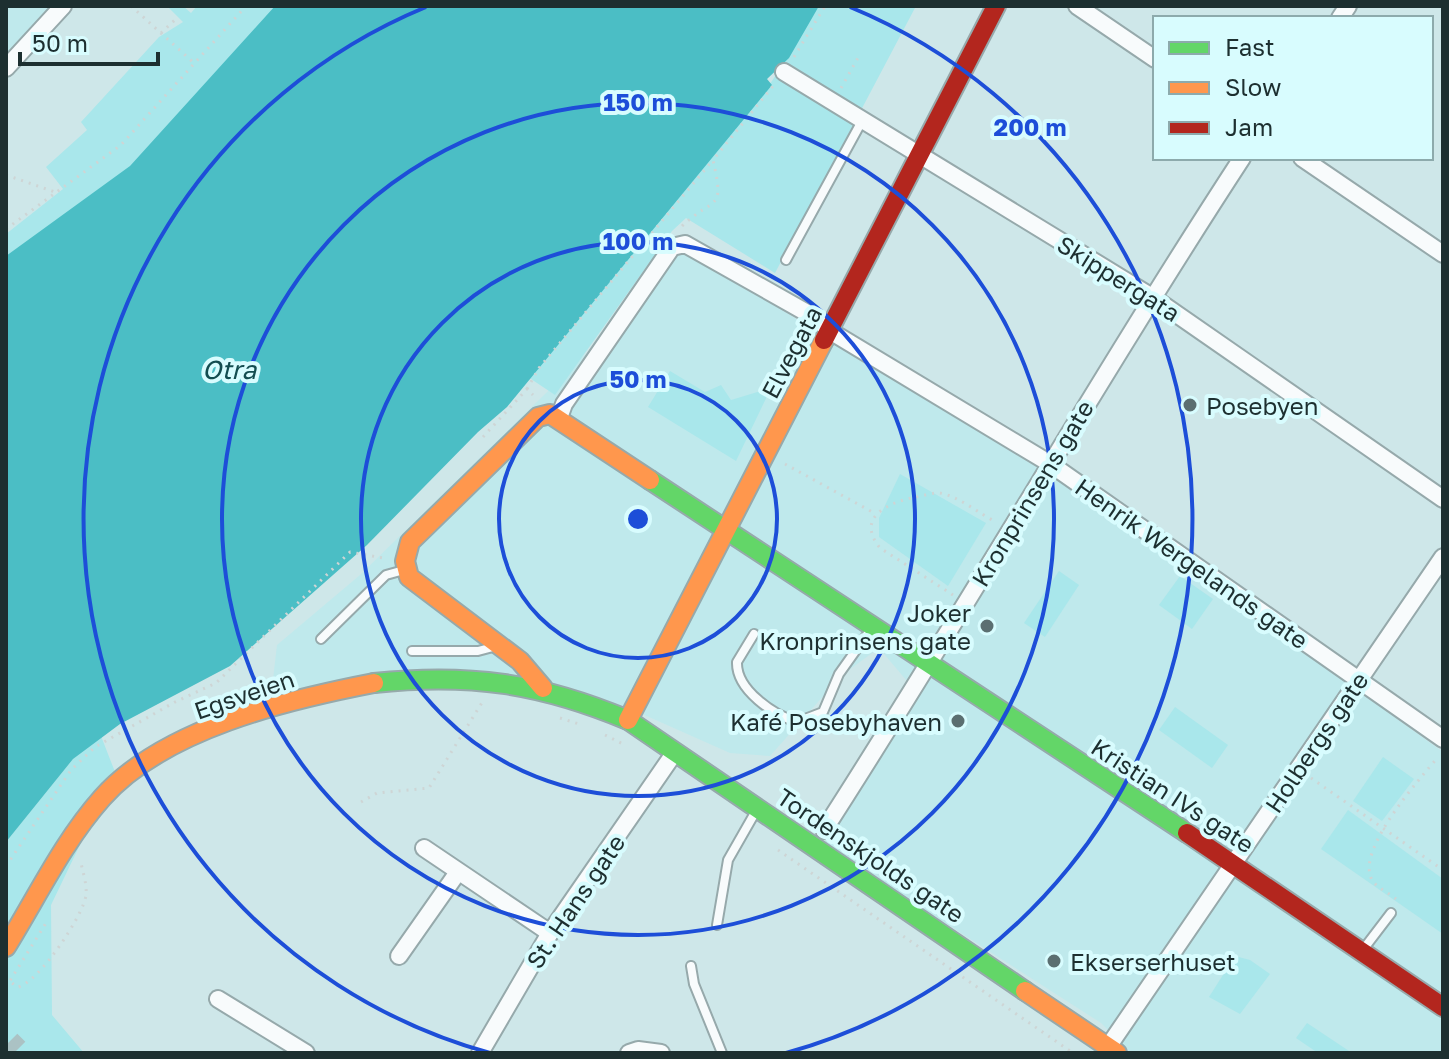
<svg xmlns="http://www.w3.org/2000/svg" width="1449" height="1059" font-family="'Golos Text',sans-serif">
	<rect width="100%" height="100%" fill="#cee7e9"/>
	<!-- built -->
	<g fill="#bfe9ec">
		<path d="M6 6H62L6 70Z"/>
		<path d="M670 241 1030 463 1064 479 1443 752V1053H1131L1101 1023 824 845 850 777 912 687 879 648 842 675 770 756 730 753 631 709 522 685 272 688 277 645 360 575 593 347Z"/>
	</g>
	<!-- green -->
	<g fill="#a9e7eb">
		<path d="M171 6H183L191 13 197 6H276L134 166 6 258V234L63 189 46 167 87 130 81 122 159 37 183 22 169 8Z"/>
		<path d="M819 6H916L775 273 686 218 672 231 555 395 528 377 772 81Z"/>
		<path d="M670 371 705 392 721 385 731 400 771 388 736 461 648 407Z"/>
		<path d="M900 474 986 523 948 586 879 537V518Z"/>
		<path d="M1059 571 1079 585 1045 637 1024 623Z"/>
		<path d="M1180 576 1213 599 1192 629 1159 605Z"/>
		<path d="M1175 707 1228 745 1212 768 1159 730Z"/>
		<path d="M101 736 115 772 51 905 52 1015 84 1053H6V842L73 759Z"/>
		<path d="M1383 757 1414 779 1382 821 1353 801Z"/>
		<path d="M1348 810 1443 879V934L1321 849Z"/>
		<path d="M1235 956 1250 960 1270 974 1240 1014 1209 997Z"/>
		<path d="M1307 1023 1352 1053H1318L1296 1038Z"/>
	</g>
	<!-- water -->
	<path fill="#4bbec5" d="M275 6H819L789 58 767 79 772 85 507 407 478 432 367 545 230 666 120 724 73 759 6 842V256L130 166Z"/>
	<g fill="none" stroke-linecap="round" stroke-linejoin="round">
		<!-- highway-tunnel -->
		<path stroke="#abc2c4" stroke-width="32" stroke-dasharray="32 16" stroke-linecap="butt" d="M6 1045 14 1053"/>
		<defs>
			<g id="lane">
				<path d="M786 260 862 121"/>
				<path d="M754 634 737 662C736 690 774 715 797 722L823 712 839 674 871 629"/>
				<path d="M321 639 386 575 404 570"/>
				<path d="M412 651H478L493 647"/>
				<path d="M717 925 728 860 756 811"/>
				<path d="M1362 951 1391 913"/>
				<path d="M691 966 694 984 722 1053"/>
			</g>
			<g id="street">
				<path d="M1077 6 1155 59"/>
				<path d="M1340 18 1348 6"/>
				<path d="M6 68 63 6"/>
				<path d="M784 72 1152 297 1443 499"/>
				<path d="M1302 158 1443 254"/>
				<path d="M559 418 564 404 672 247 685 244 816 318 830 331 1049 463 1443 739"/>
				<path d="M824 830C967 608 1098 379 1242 158"/>
				<path d="M424 848 550 933"/>
				<path d="M399 956 458 872"/>
				<path d="M218 999 306 1053"/>
				<path d="M1108 1047 1443 557"/>
				<path d="M480 1053 550 933 675 752"/>
				<path d="M629 1053 638 1050 661 1053"/>
			</g>
			<g id="fast">
				<path d="M650 480 1187 833"/>
				<path d="M374 683C469 673 540 683 628 720L1025 991"/>
			</g>
			<g id="slow">
				<path d="M543 688 520 661 409 577 405 561 410 542 538 417 550 414 650 480"/>
				<path d="M628 720 824 340"/>
				<path d="M6 947C37 897 63 842 102 798 163 729 286 700 374 683"/>
				<path d="M1025 991 1117 1053"/>
			</g>
			<g id="jam">
				<path d="M824 340 996 6"/>
				<path d="M1187 833 1443 1007"/>
			</g>
		</defs>
		<!-- lane casing -->
		<use href="#lane" stroke="#96a9ab" stroke-width="12"/>
		<!-- street casing -->
		<use href="#street" stroke="#96a9ab" stroke-width="20"/>
		<!-- fast casing -->
		<use href="#fast" stroke="#96a9ab" stroke-width="22"/>
		<!-- slow casing -->
		<use href="#slow" stroke="#96a9ab" stroke-width="22"/>
		<!-- jam casing -->
		<use href="#jam" stroke="#96a9ab" stroke-width="22"/>
		<!-- path -->
		<g stroke="#ced5d5" stroke-width="3" stroke-dasharray="2 6" stroke-linecap="butt">
			<path d="M131 6 194 63"/>
			<path d="M161 33 178 17"/>
			<path d="M794 57 825 6"/>
			<path d="M841 88 859 56"/>
			<path d="M6 175 55 192"/>
			<path d="M682 226C715 195 725 213 713 160L773 86"/>
			<path d="M6 229 121 145 246 6"/>
			<path d="M527 389 539 368 713 160"/>
			<path d="M483 437 527 389 533 395"/>
			<path d="M785 464 876 514"/>
			<path d="M953 595 880 548C854 516 891 502 916 497 923 496 934 492 940 493 958 496 980 514 996 522"/>
			<path d="M560 718 579 724"/>
			<path d="M605 735 623 744"/>
			<path d="M1311 778 1443 870"/>
			<path d="M361 802 377 793 429 788 483 701"/>
			<path d="M778 850 1073 1053"/>
			<path d="M6 866 71 770 95 747 175 702 216 683 350 552 383 558"/>
			<path d="M1396 899C1389 893 1376 887 1372 880 1355 850 1420 779 1438 757"/>
			<path d="M6 978 17 987C37 985 84 915 86 895 87 884 83 873 81 863"/>
		</g>
		<!-- lane -->
		<use href="#lane" stroke="#f8fbfc" stroke-width="8"/>
		<!-- street -->
		<use href="#street" stroke="#f8fbfc" stroke-width="16"/>
		<!-- fast -->
		<use href="#fast" stroke="#63d668" stroke-width="18"/>
		<!-- slow -->
		<use href="#slow" stroke="#ff974d" stroke-width="18"/>
		<!-- jam -->
		<use href="#jam" stroke="#b3261e" stroke-width="18"/>
		<!-- path-bridge -->
		<path stroke="#ced5d5" stroke-width="3" stroke-dasharray="2 6" stroke-linecap="butt" d="M6 987 46 923"/>
	</g>
	<!-- distance rings -->
	<g fill="none" stroke="#1d4ed8" stroke-width="4">
		<circle cx="638" cy="519" r="139"/>
		<circle cx="638" cy="519" r="277"/>
		<circle cx="638" cy="519" r="416"/>
		<path d="M490 1053A554 554 0 0 1 426 7M850 7A554 554 0 0 1 786 1053"/>
	</g>
	<!-- markers -->
	<g fill="#5b6f71" stroke="#d8fcfe" stroke-width="3">
		<circle cx="1190" cy="405" r="8"/>
		<circle cx="987" cy="626" r="8"/>
		<circle cx="958" cy="721" r="8"/>
		<circle cx="1054" cy="961" r="8"/>
	</g>
	<g text-anchor="middle" dominant-baseline="central" stroke-width="8" stroke-linejoin="round" paint-order="stroke">
		<!-- street labels -->
		<g font-size="24" fill="#1d2f30" stroke="#d8fcfe">
			<text transform="translate(1119 278) rotate(32)">Skippergata</text>
			<text transform="translate(791 352) rotate(-62)">Elvegata</text>
			<text transform="translate(1032 493) rotate(-59)">Kronprinsens gate</text>
			<text transform="translate(1192 563) rotate(35)">Henrik Wergelands gate</text>
			<text transform="translate(244 694) rotate(-19)">Egsveien</text>
			<text transform="translate(1316 742) rotate(-56)">Holbergs gate</text>
			<text transform="translate(1173 795) rotate(33)">Kristian IVs gate</text>
			<text transform="translate(871 855) rotate(34)">Tordenskjolds gate</text>
			<text transform="translate(575 901) rotate(-56)">St. Hans gate</text>
		</g>
		<!-- poi labels -->
		<g font-size="24" fill="#1d2f30" stroke="#d8fcfe" text-anchor="start">
			<text x="1206" y="405">Posebyen</text>
			<text x="971" y="612" text-anchor="end">Joker<tspan x="971" dy="28">Kronprinsens gate</tspan></text>
			<text x="942" y="721" text-anchor="end">Kafé Posebyhaven</text>
			<text x="1070" y="961">Ekserserhuset</text>
		</g>
		<!-- water labels -->
		<g font-size="26" font-style="italic" fill="#134d50" stroke="#d8fcfe">
			<text x="229" y="369">Otra</text>
		</g>
	</g>
	<circle cx="638" cy="519" r="12" fill="#1d4ed8" stroke="#d8fcfe" stroke-width="4"/>
	<g font-size="24" text-anchor="middle" font-weight="bold" fill="#1d4ed8" stroke="#d8fcfe" stroke-width="8" stroke-linejoin="round" paint-order="stroke">
		<text x="638" y="111">150 m</text>
		<text x="1030" y="136">200 m</text>
		<text x="638" y="250">100 m</text>
		<text x="638" y="388">50 m</text>
	</g>
	<!-- border -->
	<rect width="1449" height="1059" fill="none" stroke="#1d2f30" stroke-width="16"/>
	<!-- legend -->
	<rect x="1153" y="16" width="280" height="144" fill="#d8fcfe" stroke="#8daaac" stroke-width="2"/>
	<rect x="1169" y="42" width="40" height="12" fill="#63d668" stroke="#8daaac" stroke-width="2"/>
	<text x="1225" y="56" font-size="24" fill="#1d2f30">Fast</text>
	<rect x="1169" y="82" width="40" height="12" fill="#ff974d" stroke="#8daaac" stroke-width="2"/>
	<text x="1225" y="96" font-size="24" fill="#1d2f30">Slow</text>
	<rect x="1169" y="122" width="40" height="12" fill="#b3261e" stroke="#8daaac" stroke-width="2"/>
	<text x="1225" y="136" font-size="24" fill="#1d2f30">Jam</text>
	<!-- scale -->
	<path d="M20 52v12h138v-12" fill="none" stroke="#1d2f30" stroke-width="4"/>
	<text x="32" y="52" font-size="24" fill="#1d2f30" stroke="#d8fcfe" stroke-width="6" paint-order="stroke">50 m</text>
</svg>
